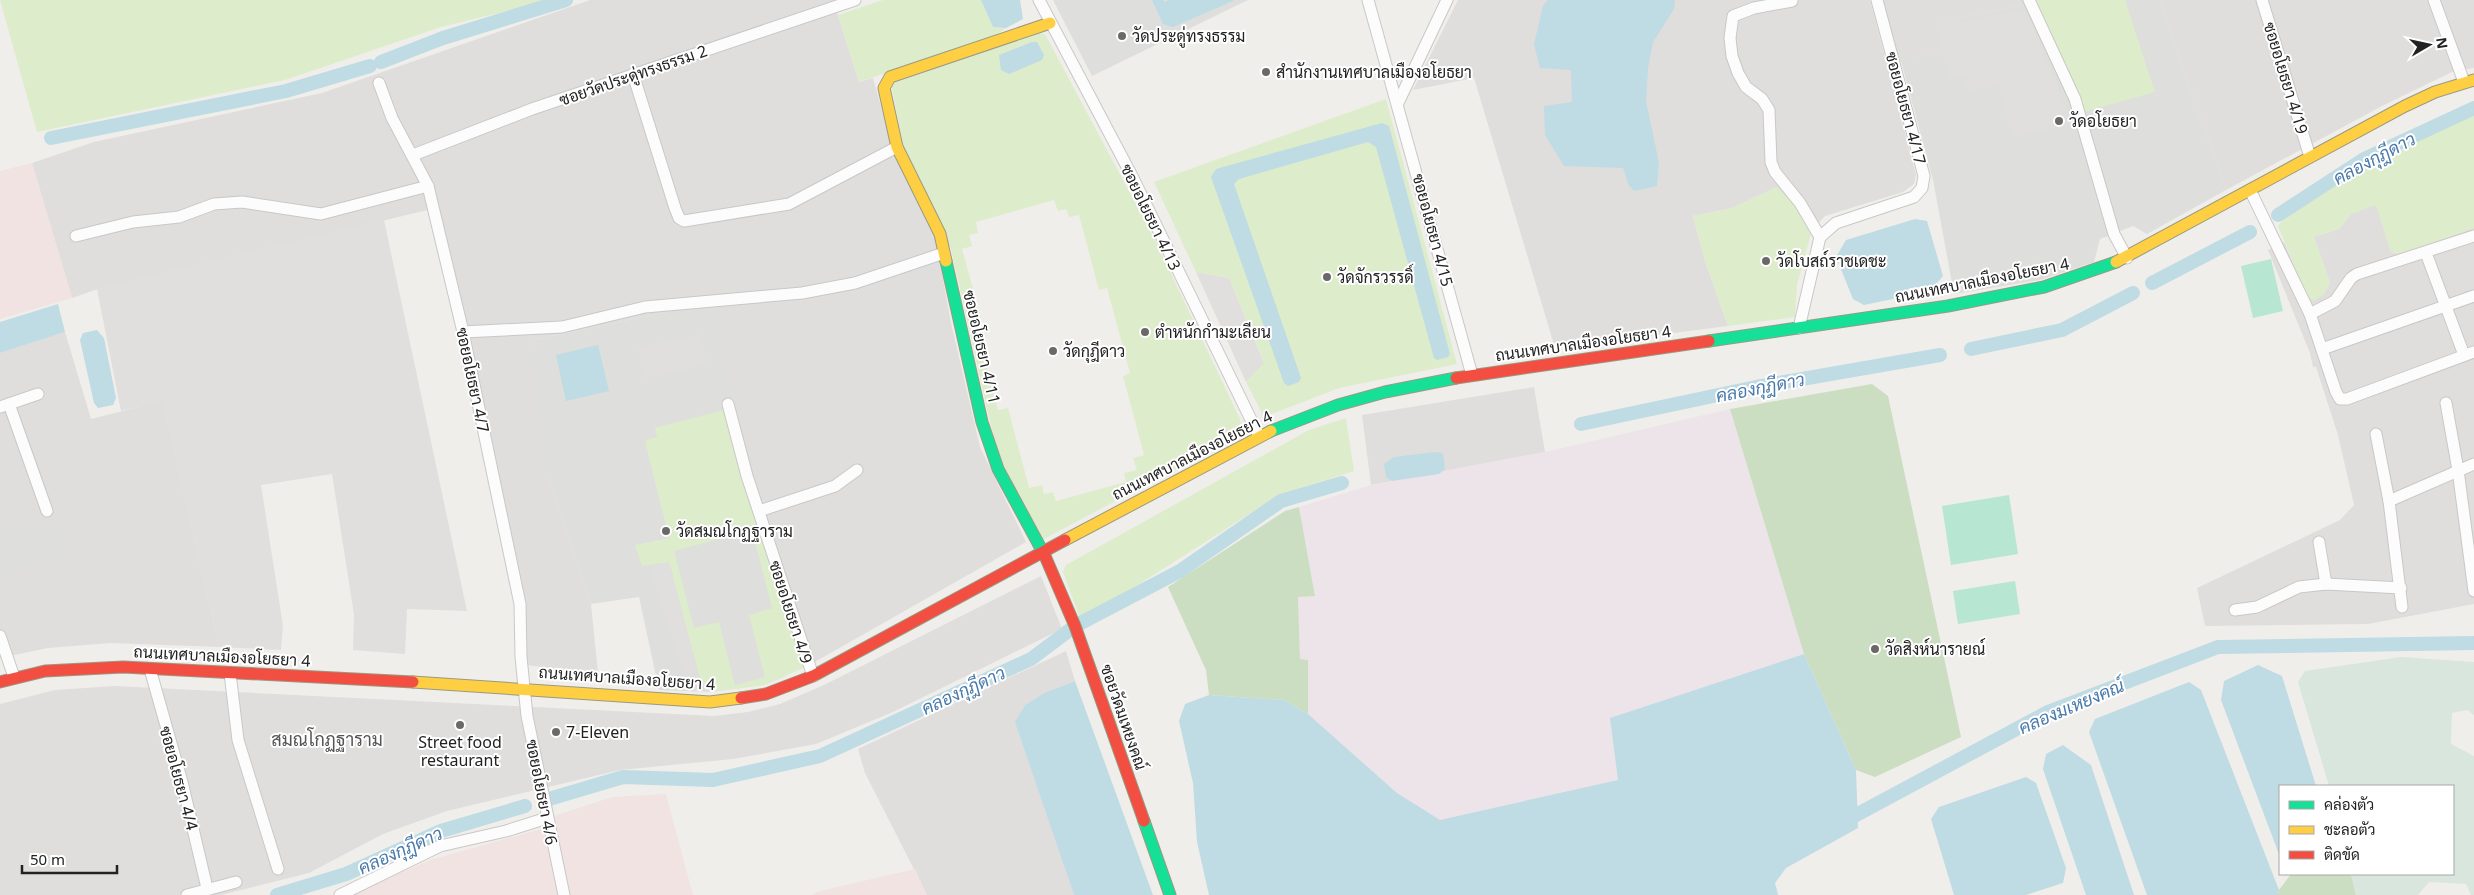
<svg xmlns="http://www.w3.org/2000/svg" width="2474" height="895" font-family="'Noto Sans',Sarabun,sans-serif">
	<rect width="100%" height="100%" fill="#f0eeeb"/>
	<!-- residential -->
	<g fill="#dfdedc">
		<path d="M590 0H843L834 3 859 82 873 78 895 157 935 235 951 323 980 447 1026 542 806 667 672 311 532 340 549 477 591 604 598 673 525 665 524 598 436 208 98 289 72 298 32 163 94 142 322 93Z"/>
		<path d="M1458 0H1870L1916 175 1914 184 1903 192 1825 216 1812 230 1777 187 1732 208 1693 216 1705 261 1728 326 1555 348 1474 78 1413 90Z"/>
		<path d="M1883 0H2018L2020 6 1934 22 1939 52 1899 62Z"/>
		<path d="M2159 0H2474V68L2454 71 2382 106 2226 190Z"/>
		<path d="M2376 204 2391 252 2399 254 2474 228V604L2368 624 2205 626 2197 588 2340 520 2354 505 2338 435 2316 367H2313L2310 353 2268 250 2284 242 2307 296 2330 283 2314 237 2339 229 2351 214Z"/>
		<path d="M65 332 91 419 163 401 219 647 111 643 48 648 0 658V353Z"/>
		<path d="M1534 387 1545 452 1371 485 1362 415Z"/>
		<path d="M1041 576 1062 629 893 712 816 744 733 759 620 770 447 811 383 834 309 873 221 895H0V704L55 690 115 686 714 716 748 712 780 704 824 685Z"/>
		<path d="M1066 651 1075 681 1044 693 1025 705 1016 722 1074 895H927L865 773 858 749Z"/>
	</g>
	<!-- commercial -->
	<g fill="#f1e3e1">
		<path d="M32 163 72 298 0 319V171Z"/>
		<path d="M666 794 693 895H350L430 860 555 825 554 816 612 797Z"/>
		<path d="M915 869 927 895H812L820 891Z"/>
	</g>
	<!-- industrial -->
	<path fill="#ede4e9" d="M1730 409 1804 654 1611 718 1619 780 1440 821 1397 793 1308 714V660L1300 659 1298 597 1315 595 1299 507 1371 485 1545 452Z"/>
	<!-- religious -->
	<g fill="#dededc">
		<path d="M1053 0H1248L1092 76Z"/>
		<path d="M2018 0H2159L2226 190 2147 234 2133 226 2100 239 2094 262 2040 280 1954 294 1933 180 1901 61 1939 52 1933 22 2020 6Z"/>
		<path d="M712 306 777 586 786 676 764 685 710 692 659 690 639 597 591 604 549 477 536 407 532 340 672 311Z"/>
		<path d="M55 516 67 553 0 576V534Z"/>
	</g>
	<!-- grass -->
	<g fill="#ddeccb" fill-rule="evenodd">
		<path d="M0 0H552L441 27 285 80 37 132Z"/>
		<path d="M883 0H981L993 27 1006 28 993 37 859 82 838 15Z"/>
		<path d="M2034 0H2125L2155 92 2080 113Z"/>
		<path d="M1038 33 1045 34 1155 240 1240 419 1241 426 1234 438 1042 540 997 453 951 249 904 149 891 84ZM1054 200 1058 211 1066 209 1069 217 1079 215 1099 290 1107 288 1130 373 1123 376 1144 455 1133 458 1137 470 1124 473 1126 482 1056 501 1053 492 1044 494 1042 485 1029 488 1008 408 998 410 974 321 981 318 962 249 972 246 969 235 978 233 976 222Z"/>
		<path d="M1386 99 1457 364 1339 388 1264 417 1246 382 1264 362 1229 278 1196 272 1154 182Z"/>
		<path d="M2474 115V228L2399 254 2391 252 2376 205 2351 214 2339 229 2314 237 2330 283 2324 294 2314 301 2307 297 2278 226 2284 218 2366 165Z"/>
		<path d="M1777 187 1801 213 1812 230 1797 285 1795 317 1728 326 1705 261 1693 216 1732 208Z"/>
		<path d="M735 407 777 586 806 667 764 685 710 692 702 684 698 672 669 562 642 566 635 545 669 538 645 441 657 437 655 428ZM752 530 772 608 749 615 765 677 735 685 719 622 694 628 674 551Z"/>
		<path d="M1346 418 1354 471 1281 494 1081 621 1063 572 1066 565 1309 430Z"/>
	</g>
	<!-- forest -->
	<g fill="#cbdec1">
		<path d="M1872 384 1888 396 1961 737 1875 777 1856 770 1804 654 1730 409Z"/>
		<path d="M1299 507 1315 596 1298 597 1300 659 1308 660V714L1284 700 1209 695 1206 670 1168 587 1285 511Z"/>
		<path d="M2291 874H2351L2356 895H2278L2279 890Z"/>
	</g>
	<!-- wetland -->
	<path fill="#d9e6de" d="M2401 657 2474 662V715L2467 710 2452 713 2451 744 2474 756V895H2471L2466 884 2429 882 2418 895H2356L2351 874H2453V786H2329L2298 682 2305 671Z"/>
	<!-- pitch -->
	<g fill="#b7e6d2">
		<path d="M2271 259 2283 311 2253 318 2241 266Z"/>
		<path d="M2009 495 2018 554 1951 565 1942 506Z"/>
		<path d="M2015 581 2020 614 1958 624 1953 591Z"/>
	</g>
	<!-- parking -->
	<g fill="#e0dfde">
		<path d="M2025 10 2072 124 2013 137 1998 84 1968 92 1964 75 1948 78 1937 26Z"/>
		<path d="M384 220 467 611 407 609 405 654 353 650 354 615 332 474 261 485 283 626 281 650 219 647 163 402 121 411 97 289Z"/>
		<path d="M1196 272 1229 278 1264 363 1246 382Z"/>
		<path d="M700 334 707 365 644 378 638 348Z"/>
		<path d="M669 562 698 672 685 675 649 566Z"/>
	</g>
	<!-- water -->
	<g fill="#bfdbe3">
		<path d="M981 0H1020L1023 19 1006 28 993 27Z"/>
		<path d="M1152 0H1163L1165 2 1170 0H1235L1173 27 1163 24Z"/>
		<path d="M1548 0H1675L1674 9 1653 42 1648 68 1646 101 1659 163 1657 186 1635 191 1629 186 1623 168 1564 166 1545 135 1544 106 1572 102 1571 70 1540 68 1534 44 1543 6Z"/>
		<path d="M1032 42H1037L1044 55 1042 60 1009 74 1001 70 999 55Z"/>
		<path d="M1382 123 1389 126 1450 354 1448 357 1437 360 1434 358 1376 147 1368 142 1239 179 1234 184 1301 378 1299 382 1288 386 1284 383 1211 177 1216 169Z"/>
		<path d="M1915 219 1927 221 1943 276 1935 285 1910 288 1893 299 1864 305 1853 299 1836 257 1846 240Z"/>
		<path d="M58 304 65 332 0 353V322Z"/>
		<path d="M97 330 104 338 116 398 113 405 98 408 94 403 80 340 83 333Z"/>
		<path d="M598 345 609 391 566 401 556 355Z"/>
		<path d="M1436 452 1443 453 1445 469 1439 474 1392 481 1386 477 1384 464 1394 457Z"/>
		<path d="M1804 654 1856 770 1858 828 1786 868 1775 883 1778 895H1209L1197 842 1193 783 1179 721 1185 704 1209 695 1284 700 1308 714 1397 793 1440 820 1618 780 1610 718Z"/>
		<path d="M2258 665 2282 676 2316 786H2280V857L2221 700 2224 681Z"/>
		<path d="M1075 681 1153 895H1074L1015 722 1025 705 1044 693Z"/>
		<path d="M2189 682 2201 690 2279 890 2278 895H2147L2089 732 2095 719Z"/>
		<path d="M2063 745 2091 765 2134 895H2086L2043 769 2046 754Z"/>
		<path d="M2026 777 2036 783 2066 868 2063 883 2026 895H1954L1931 819 1939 807Z"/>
	</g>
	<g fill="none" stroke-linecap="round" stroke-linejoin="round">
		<!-- canal -->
		<g stroke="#bfdbe3" stroke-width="14">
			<path d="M381 62 443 38 566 0"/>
			<path d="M51 138 286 91 370 66"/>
			<path d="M2278 215 2364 159 2474 108"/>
			<path d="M2152 283 2250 232"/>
			<path d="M1971 349 2062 330 2133 293"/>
			<path d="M1581 424 1756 387 1940 355"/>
			<path d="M549 799 623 777 713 780 820 756 1031 659 1075 626 1180 571 1281 501 1342 483"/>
			<path d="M1843 822 2048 712 2218 647 2474 643"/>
			<path d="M277 895 346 874 441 831 525 806"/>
		</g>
		<defs>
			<g id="street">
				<path d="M1039 0 1132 176 1259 436"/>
				<path d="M1368 0 1472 375"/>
				<path d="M2029 0 2075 99 2114 234 2127 258"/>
				<path d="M2262 0 2310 157"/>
				<path d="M2434 0 2464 82"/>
				<path d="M1792 1 1754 8 1733 16 1730 38 1732 56 1738 73 1746 87 1762 99 1769 110 1771 162 1775 172 1800 203 1820 237"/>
				<path d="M633 74 675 208 679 218 684 221 789 204 897 147"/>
				<path d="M379 83 392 118 428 186 463 332 520 604 521 657 527 716 564 895"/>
				<path d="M1398 103 1447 0"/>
				<path d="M413 155 532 109 855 0"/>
				<path d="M2250 190 2310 314 2336 392 2340 399H2347L2474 352"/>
				<path d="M76 236 133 222 179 217 214 204 242 202 321 214 428 186"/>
				<path d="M2426 253 2464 355"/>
				<path d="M2310 314 2335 301 2351 278 2357 274 2474 236"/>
				<path d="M1799 328 1820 237 1836 223 1914 197 1922 188 1924 176 1877 0"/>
				<path d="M463 332 562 327 645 307 802 293 855 283 944 253"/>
				<path d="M2322 349 2474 296"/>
				<path d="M2446 403 2458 470 2474 591"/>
				<path d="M9 404 47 511"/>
				<path d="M728 404 747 476 813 676"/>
				<path d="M0 407 38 394"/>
				<path d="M2376 434 2389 501 2402 607"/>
				<path d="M2389 501 2474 464"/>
				<path d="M759 511 835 486 857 470"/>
				<path d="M2319 542 2326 584"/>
				<path d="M2235 610 2257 607 2299 587 2326 584 2401 588"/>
				<path d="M0 636 14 677"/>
				<path d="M150 669 182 782 207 888"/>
				<path d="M230 673 238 740 278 869"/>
				<path d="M187 895 236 882"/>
				<path d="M340 895 440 846 506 831 547 818"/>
			</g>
			<g id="fast">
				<path d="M946 261 982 422 998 469 1045 556"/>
				<path d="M1709 341 1948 306 2044 287 2116 262"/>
				<path d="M1271 431 1338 405 1385 392 1456 378"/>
				<path d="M1144 821 1170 895"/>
			</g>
			<g id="slow">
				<path d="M946 261 940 234 897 147 884 88 890 77 1050 23"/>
				<path d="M2116 262 2405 106 2435 92 2474 80"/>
				<path d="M1065 540 1271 431"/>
				<path d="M413 682 710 702 741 698"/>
			</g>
			<g id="jam">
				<path d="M1456 378 1709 341"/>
				<path d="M1045 556 1075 626 1144 821"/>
				<path d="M0 682 45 671 123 667 413 682"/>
				<path d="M741 698 766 694 813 676 1065 540"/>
			</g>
		</defs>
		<!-- street casing -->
		<use href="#street" stroke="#c9c8c7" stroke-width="13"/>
		<!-- fast casing -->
		<use href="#fast" stroke="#999a82" stroke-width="13"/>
		<!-- slow casing -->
		<use href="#slow" stroke="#999a82" stroke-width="13"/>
		<!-- jam casing -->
		<use href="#jam" stroke="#999a82" stroke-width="13"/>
		<!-- street -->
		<use href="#street" stroke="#fdfcfc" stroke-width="11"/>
		<!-- fast -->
		<use href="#fast" stroke="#16e098" stroke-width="11"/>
		<!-- slow -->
		<use href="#slow" stroke="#ffcf43" stroke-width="11"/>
		<!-- jam -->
		<use href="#jam" stroke="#f24e42" stroke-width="11"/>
	</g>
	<!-- markers -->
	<g fill="#6a6968" stroke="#fff" stroke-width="2">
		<circle cx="1122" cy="36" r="5"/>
		<circle cx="1266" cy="72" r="5"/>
		<circle cx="2059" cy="121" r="5"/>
		<circle cx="1766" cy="261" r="5"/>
		<circle cx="1327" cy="277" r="5"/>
		<circle cx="1145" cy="332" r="5"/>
		<circle cx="1053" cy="351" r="5"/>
		<circle cx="666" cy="531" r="5"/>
		<circle cx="1875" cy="649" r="5"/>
		<circle cx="460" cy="725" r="5"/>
		<circle cx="556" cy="732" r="5"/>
	</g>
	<g text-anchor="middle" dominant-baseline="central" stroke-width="4" stroke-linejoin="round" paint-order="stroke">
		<!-- poi labels -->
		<g font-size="16" fill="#222" stroke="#fff" text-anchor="start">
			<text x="1132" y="36">วัดประดู่ทรงธรรม</text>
			<text x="1276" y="72">สำนักงานเทศบาลเมืองอโยธยา</text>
			<text x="2069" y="121">วัดอโยธยา</text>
			<text x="1776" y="261">วัดโบสถ์ราชเดชะ</text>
			<text x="1337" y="277">วัดจักรวรรดิ์</text>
			<text x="1155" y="332">ตำหนักกำมะเลียน</text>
			<text x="1063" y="351">วัดกุฎีดาว</text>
			<text x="676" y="531">วัดสมณโกฏฐาราม</text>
			<text x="1885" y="649">วัดสิงห์นารายณ์</text>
			<text x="566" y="732">7-Eleven</text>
			<text x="460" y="742" text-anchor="middle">Street food<tspan x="460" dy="18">restaurant</tspan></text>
		</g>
		<!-- street labels -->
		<g font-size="16" fill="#222" stroke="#fff">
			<text transform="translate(633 75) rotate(-19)">ซอยวัดประดู่ทรงธรรม 2</text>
			<text transform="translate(2286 78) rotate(73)">ซอยอโยธยา 4/19</text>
			<text transform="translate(1906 108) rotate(75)">ซอยอโยธยา 4/17</text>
			<text transform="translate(1151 217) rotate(64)">ซอยอโยธยา 4/13</text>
			<text transform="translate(1433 230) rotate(75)">ซอยอโยธยา 4/15</text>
			<text transform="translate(1982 280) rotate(-11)">ถนนเทศบาลเมืองอโยธยา 4</text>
			<text transform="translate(1583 343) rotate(-8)">ถนนเทศบาลเมืองอโยธยา 4</text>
			<text transform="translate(982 347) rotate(77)">ซอยอโยธยา 4/11</text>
			<text transform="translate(473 380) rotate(78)">ซอยอโยธยา 4/7</text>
			<text transform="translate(1192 455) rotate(-27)">ถนนเทศบาลเมืองอโยธยา 4</text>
			<text transform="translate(791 612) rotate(72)">ซอยอโยธยา 4/9</text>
			<text transform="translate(222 656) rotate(3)">ถนนเทศบาลเมืองอโยธยา 4</text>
			<text transform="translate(627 678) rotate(4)">ถนนเทศบาลเมืองอโยธยา 4</text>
			<text transform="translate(1124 717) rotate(71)">ซอยวัดมเหยงคณ์</text>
			<text transform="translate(179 778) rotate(75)">ซอยอโยธยา 4/4</text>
			<text transform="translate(542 792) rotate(79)">ซอยอโยธยา 4/6</text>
		</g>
		<!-- water labels -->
		<g font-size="18" font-style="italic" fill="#4a7aab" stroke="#fff">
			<text transform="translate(2374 158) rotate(-28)">คลองกุฎีดาว</text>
			<text transform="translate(1760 387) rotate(-11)">คลองกุฎีดาว</text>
			<text transform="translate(963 690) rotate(-25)">คลองกุฎีดาว</text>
			<text transform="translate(2071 706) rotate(-23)">คลองมเหยงคณ์</text>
			<text transform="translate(400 850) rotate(-24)">คลองกุฎีดาว</text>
		</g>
		<!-- neighbourhood labels -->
		<g font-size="18" fill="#555" stroke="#fff">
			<text x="327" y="739">สมณโกฏฐาราม</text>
		</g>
	</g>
	<!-- legend -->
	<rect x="2279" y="785" width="175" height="90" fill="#ffffff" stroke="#a7a7a7"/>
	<rect x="2289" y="801" width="25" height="8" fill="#16e098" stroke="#a7a7a7"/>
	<text x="2324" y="810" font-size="15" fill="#222222">คล่องตัว</text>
	<rect x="2289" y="826" width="25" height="8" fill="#ffcf43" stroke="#a7a7a7"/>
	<text x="2324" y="835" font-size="15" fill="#222222">ชะลอตัว</text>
	<rect x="2289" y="851" width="25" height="8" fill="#f24e42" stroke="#a7a7a7"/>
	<text x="2324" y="860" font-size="15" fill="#222222">ติดขัด</text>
	<!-- north arrow -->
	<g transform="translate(2429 45) rotate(81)" stroke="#ffffff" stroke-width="4" paint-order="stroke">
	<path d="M0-4L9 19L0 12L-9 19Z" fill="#222222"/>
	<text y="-8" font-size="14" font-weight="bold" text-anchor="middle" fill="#222222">N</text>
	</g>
	<!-- scale -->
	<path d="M22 865v8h95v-8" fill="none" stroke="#222222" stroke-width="2.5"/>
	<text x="30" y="865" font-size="15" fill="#222222" stroke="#ffffff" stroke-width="4" paint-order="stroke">50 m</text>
</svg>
